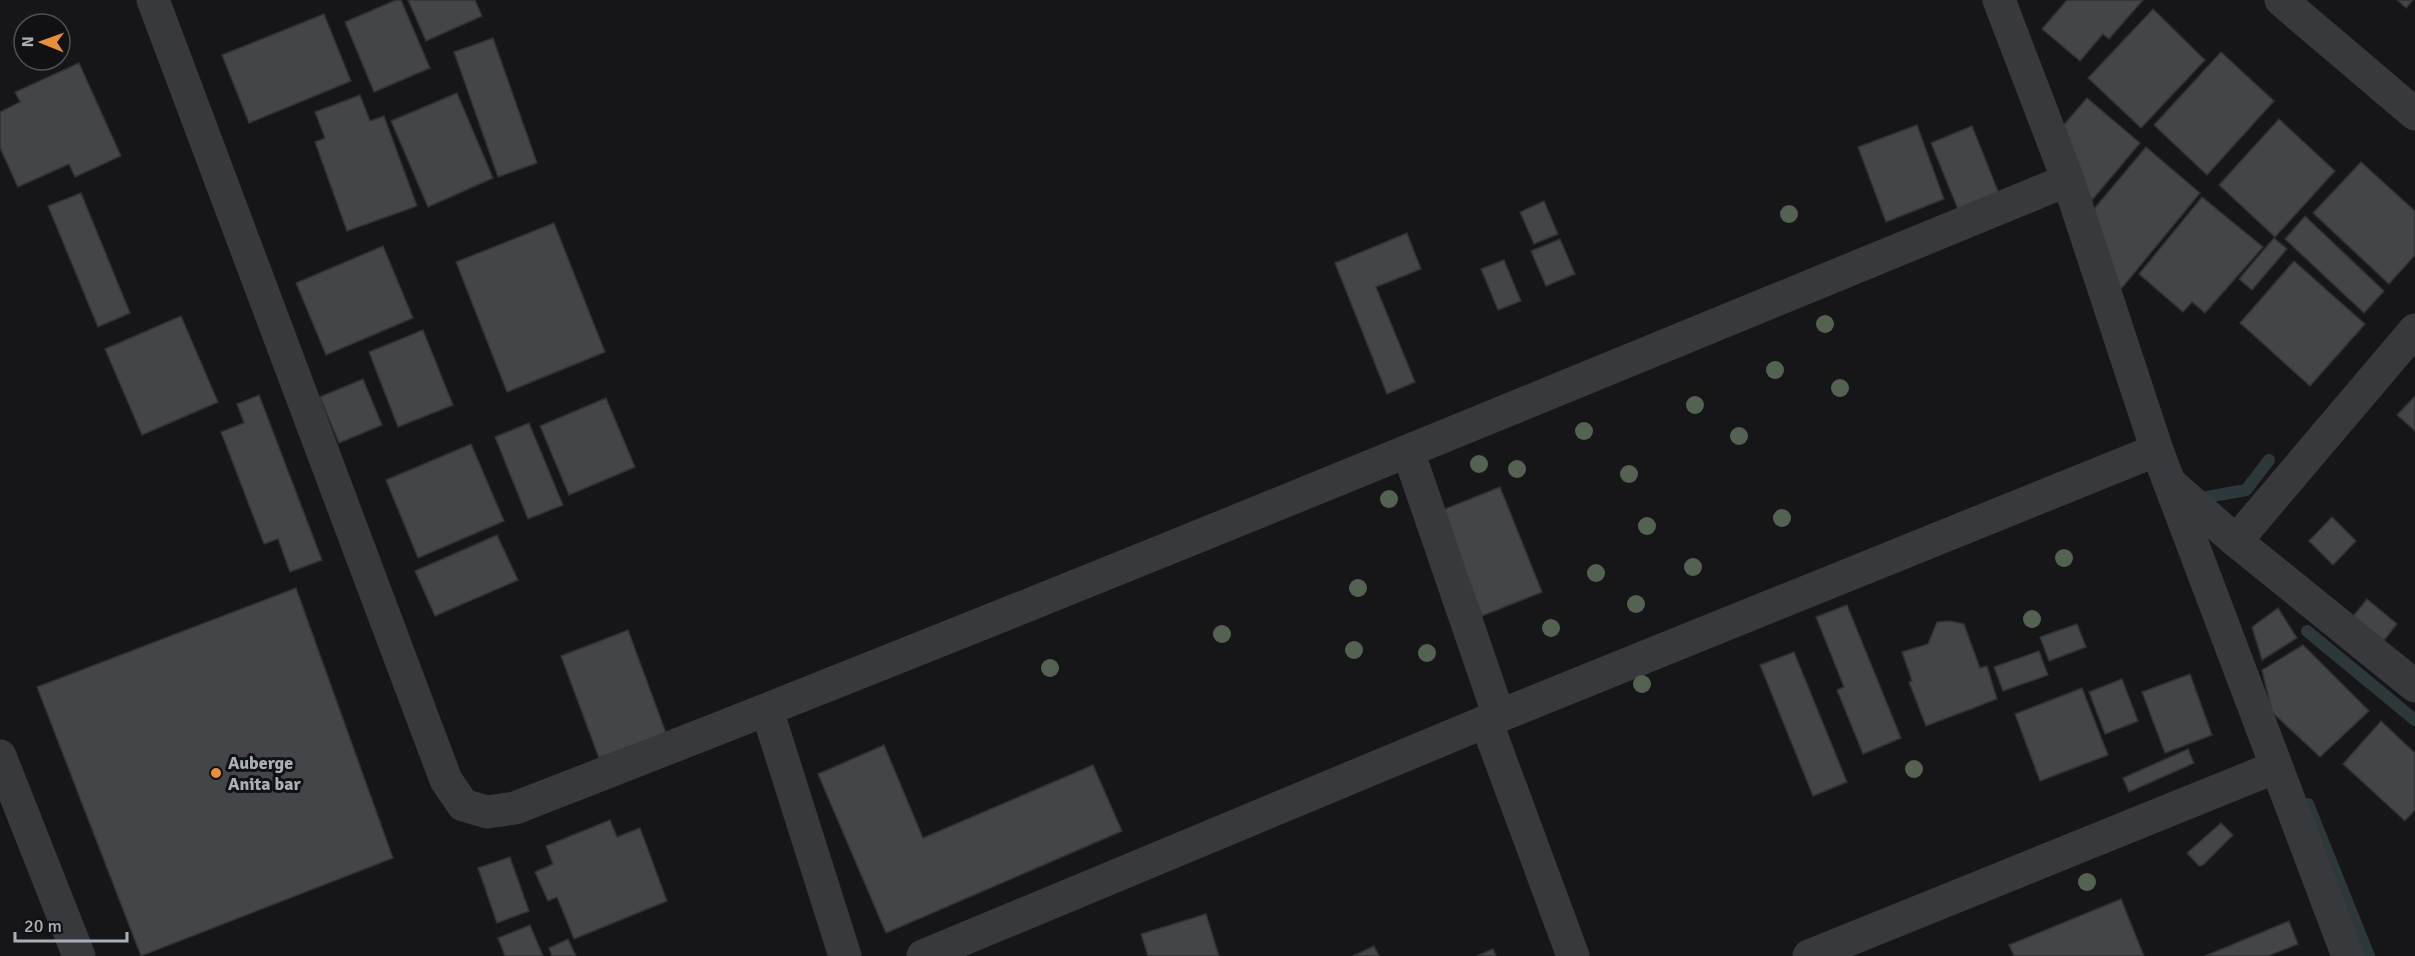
<svg xmlns="http://www.w3.org/2000/svg" width="2415" height="956" font-family="Signika,sans-serif">
	<rect width="100%" height="100%" fill="#161618"/>
	<g fill="none" stroke-linecap="round" stroke-linejoin="round">
		<!-- stream -->
		<g stroke="#2d383b" stroke-width="12">
			<path d="M2196 499 2246 490 2269 460"/>
			<path d="M2307 631 2415 720"/>
			<path d="M2308 804 2369 956"/>
		</g>
	</g>
	<!-- building -->
	<g fill="#434548" stroke="#303134" stroke-width="1.5">
		<path d="M396 0H401L430 68 374 92 345 22Z"/>
		<path d="M408 0H475L482 16 426 41Z"/>
		<path d="M2067 0H2143L2109 39 2103 34 2080 61 2042 29Z"/>
		<path d="M2397 0H2413L2406 8Z"/>
		<path d="M2153 9 2205 60 2141 128 2088 78Z"/>
		<path d="M324 14 351 81 249 123 222 55Z"/>
		<path d="M493 38 537 163 498 177 454 52Z"/>
		<path d="M2221 52 2274 101 2207 175 2154 125Z"/>
		<path d="M79 63 121 156 75 177 69 164 18 187 0 148V112L20 102 15 92Z"/>
		<path d="M457 93 493 178 428 207 391 121Z"/>
		<path d="M360 95 370 121 384 116 417 206 347 231 315 142 325 138 315 112Z"/>
		<path d="M2087 98 2140 143 2087 206 2055 135Z"/>
		<path d="M2279 119 2335 171 2275 237 2219 185Z"/>
		<path d="M1917 125 1944 199 1886 222 1858 147Z"/>
		<path d="M1972 126 2000 196 1960 214 1931 143Z"/>
		<path d="M2146 147 2200 193 2121 289 2088 216Z"/>
		<path d="M2361 162 2415 211V255L2389 284 2313 213Z"/>
		<path d="M81 193 130 313 98 327 48 206Z"/>
		<path d="M2202 197 2263 247 2205 313 2192 302 2183 312 2139 274Z"/>
		<path d="M1544 201 1558 234 1534 244 1520 212Z"/>
		<path d="M2305 216 2384 291 2364 313 2285 239Z"/>
		<path d="M554 223 605 352 507 392 456 262Z"/>
		<path d="M1407 233 1421 269 1376 287 1415 382 1387 394 1335 263Z"/>
		<path d="M2274 238 2287 249 2252 290 2239 279Z"/>
		<path d="M1560 239 1575 274 1546 286 1531 251Z"/>
		<path d="M383 246 413 318 326 355 296 283Z"/>
		<path d="M1504 260 1521 301 1498 310 1481 269Z"/>
		<path d="M2294 261 2365 324 2310 386 2240 323Z"/>
		<path d="M181 316 218 402 142 435 105 349Z"/>
		<path d="M423 330 453 405 398 427 369 352Z"/>
		<path d="M363 379 382 425 339 443 320 397Z"/>
		<path d="M259 395 322 560 290 572 278 539 264 544 221 432 244 423 237 404Z"/>
		<path d="M2415 396V431L2397 415Z"/>
		<path d="M606 398 635 467 569 495 540 426Z"/>
		<path d="M529 423 563 505 528 519 495 437Z"/>
		<path d="M471 444 504 521 418 558 386 480Z"/>
		<path d="M1500 487 1542 592 1482 616 1440 511Z"/>
		<path d="M2332 517 2356 541 2333 565 2309 541Z"/>
		<path d="M497 535 518 580 435 616 415 571Z"/>
		<path d="M296 588 393 858 141 956 37 687Z"/>
		<path d="M2367 599 2397 624 2376 650 2346 625Z"/>
		<path d="M1847 605 1901 738 1863 754 1837 690 1844 687 1816 617Z"/>
		<path d="M2278 608 2297 638 2262 660 2252 627Z"/>
		<path d="M1950 621 1964 624 1980 668 1987 666 1997 699 1926 726 1909 682 1912 681 1902 652 1928 644 1937 622Z"/>
		<path d="M2077 624 2086 647 2049 661 2040 637Z"/>
		<path d="M628 630 666 733 599 758 561 656Z"/>
		<path d="M2303 645 2369 711 2320 757 2272 712 2262 670Z"/>
		<path d="M2039 651 2048 675 2003 691 1994 667Z"/>
		<path d="M1794 652 1847 782 1813 796 1760 665Z"/>
		<path d="M2190 674 2212 735 2165 753 2142 692Z"/>
		<path d="M2122 679 2138 721 2105 734 2089 692Z"/>
		<path d="M2082 688 2108 755 2040 781 2015 714Z"/>
		<path d="M2381 721 2415 753V810L2405 821 2343 764Z"/>
		<path d="M884 745 923 838 1093 765 1122 831 886 933 818 774Z"/>
		<path d="M2188 749 2194 763 2129 792 2123 778Z"/>
		<path d="M610 820 617 837 640 828 667 901 574 939 557 897 548 901 535 872 553 864 546 846Z"/>
		<path d="M2221 823 2233 835 2203 865 2199 866 2187 853Z"/>
		<path d="M510 857 529 911 497 923 478 868Z"/>
		<path d="M2121 899 2144 956H2014L2009 945Z"/>
		<path d="M1206 914 1219 956H1148L1141 934Z"/>
		<path d="M2289 921 2298 944 2268 956H2205Z"/>
		<path d="M530 925 543 956H505L498 938Z"/>
		<path d="M568 939 576 956H552L549 948Z"/>
		<path d="M1374 946 1379 956H1353Z"/>
		<path d="M1493 949 1496 956H1477Z"/>
	</g>
	<g fill="none" stroke-linecap="round" stroke-linejoin="round">
		<!-- minor -->
		<g stroke="#37393d" stroke-width="33">
			<path d="M153 0 446 780 463 805 487 812 515 808C1036 606 1552 392 2068 180"/>
			<path d="M1999 0 2068 180 2157 450 2348 956"/>
			<path d="M2281 0 2415 114"/>
			<path d="M1408 451 1499 716"/>
			<path d="M2172 485 2236 541 2415 686"/>
			<path d="M2236 541 2415 330"/>
			<path d="M767 710 845 956"/>
			<path d="M1486 721 1573 956"/>
			<path d="M0 756 79 956"/>
			<path d="M923 956 1499 716 2157 450"/>
			<path d="M1809 956 2276 767"/>
		</g>
	</g>
	<!-- trees -->
	<g fill="#536251">
		<circle cx="1789" cy="214" r="9"/>
		<circle cx="1825" cy="324" r="9"/>
		<circle cx="1775" cy="370" r="9"/>
		<circle cx="1840" cy="388" r="9"/>
		<circle cx="1695" cy="405" r="9"/>
		<circle cx="1584" cy="431" r="9"/>
		<circle cx="1739" cy="436" r="9"/>
		<circle cx="1479" cy="464" r="9"/>
		<circle cx="1517" cy="469" r="9"/>
		<circle cx="1629" cy="474" r="9"/>
		<circle cx="1389" cy="499" r="9"/>
		<circle cx="1782" cy="518" r="9"/>
		<circle cx="1647" cy="526" r="9"/>
		<circle cx="2064" cy="558" r="9"/>
		<circle cx="1693" cy="567" r="9"/>
		<circle cx="1596" cy="573" r="9"/>
		<circle cx="1358" cy="588" r="9"/>
		<circle cx="1636" cy="604" r="9"/>
		<circle cx="2032" cy="619" r="9"/>
		<circle cx="1551" cy="628" r="9"/>
		<circle cx="1222" cy="634" r="9"/>
		<circle cx="1354" cy="650" r="9"/>
		<circle cx="1427" cy="653" r="9"/>
		<circle cx="1050" cy="668" r="9"/>
		<circle cx="1642" cy="684" r="9"/>
		<circle cx="1914" cy="769" r="9"/>
		<circle cx="2087" cy="882" r="9"/>
	</g>
	<!-- markers -->
	<circle fill="#ea8d3c" stroke="#111113" stroke-width="2" cx="216" cy="773" r="6"/>
	<g text-anchor="middle" dominant-baseline="central" stroke-width="6" stroke-linejoin="round" paint-order="stroke">
		<!-- poi labels -->
		<g font-size="18" font-weight="bold" fill="#a9b0b7" stroke="#111113" text-anchor="start">
			<text x="228" y="763">Auberge<tspan x="228" dy="21">Anita bar</tspan></text>
		</g>
	</g>
	<!-- north arrow -->
	<g transform="translate(42 42) rotate(271)"><circle r="28" fill="#111113" stroke="#4e5155" stroke-width="1.5"/>
	<path d="M0-4.5L10 22L0 15L-10 22Z" fill="#ea8d3c"/>
	<text y="-9" font-size="16" font-weight="bold" text-anchor="middle" fill="#a9b0b7">N</text>
	</g>
	<!-- scale -->
	<path d="M15 932v9h112v-9" fill="none" stroke="#a9b0b7" stroke-width="3"/>
	<text x="24" y="932" font-size="18" fill="#a9b0b7" stroke="#111113" stroke-width="4.5" paint-order="stroke">20 m</text>
</svg>
